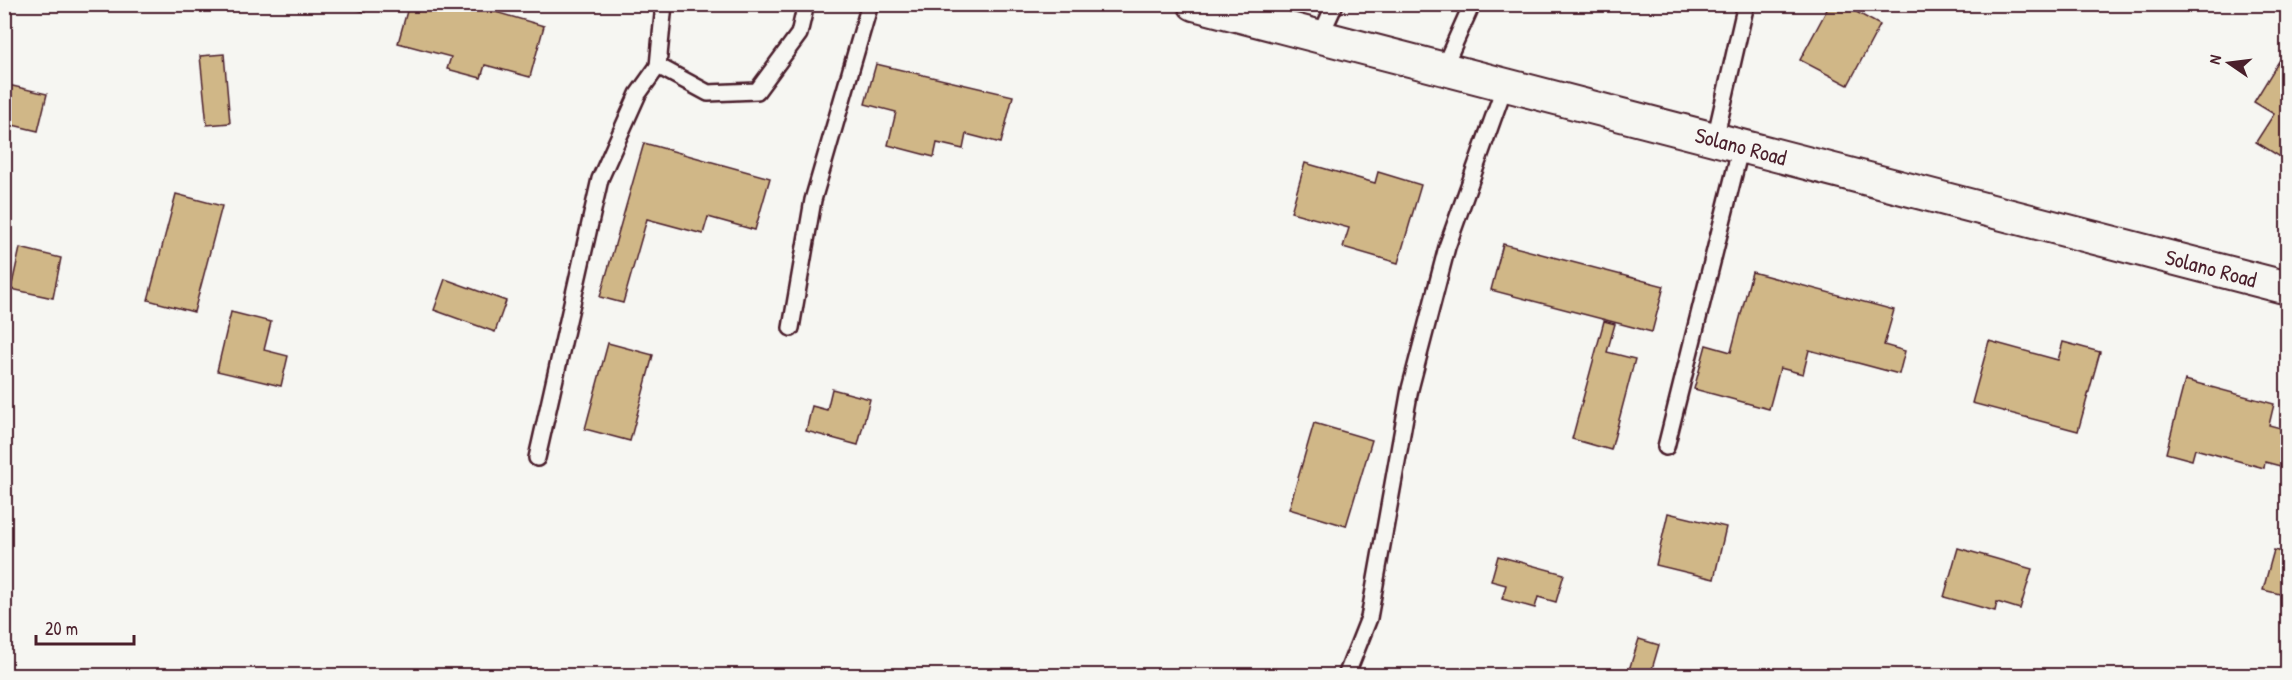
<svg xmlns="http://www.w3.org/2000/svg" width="2292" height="680" font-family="'Patrick Hand',sans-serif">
	<rect width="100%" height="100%" fill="#f6f6f2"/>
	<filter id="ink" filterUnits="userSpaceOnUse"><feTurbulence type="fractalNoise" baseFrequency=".0167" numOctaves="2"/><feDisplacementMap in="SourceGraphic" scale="12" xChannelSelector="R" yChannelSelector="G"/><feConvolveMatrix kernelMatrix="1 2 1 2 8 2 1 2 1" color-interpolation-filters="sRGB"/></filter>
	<g filter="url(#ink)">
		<!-- building -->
		<g fill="#d0b787" stroke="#4a1f2b" stroke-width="1.5">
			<path d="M338 4H367L365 12Z"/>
			<path d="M409 4H468L544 26 530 77 485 65 481 78 447 69 451 57 398 43Z"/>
			<path d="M1830 4H1842L1880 25 1848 85 1800 60Z"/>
			<path d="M2287 48 2288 148 2282 158 2256 142 2274 114 2254 102Z"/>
			<path d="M224 54 230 123 207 125 200 56Z"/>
			<path d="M876 64 1013 96 1001 143 966 134 963 149 937 143 934 157 888 145 896 112 865 104Z"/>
			<path d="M4 84 47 94 38 131 4 123Z"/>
			<path d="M644 143 770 178 755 230 708 217 703 234 647 219 623 303 600 297Z"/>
			<path d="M1305 163 1375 183 1378 172 1421 185 1398 263 1343 247 1349 228 1291 212Z"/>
			<path d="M176 194 222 206 194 312 148 300Z"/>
			<path d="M1503 244 1664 286 1652 332 1491 290Z"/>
			<path d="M20 248 61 258 53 298 11 289Z"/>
			<path d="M1752 272 1894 310 1884 345 1905 351 1899 374 1809 350 1803 374 1780 368 1769 409 1694 389 1706 345 1731 352Z"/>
			<path d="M445 279 506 301 495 332 434 310Z"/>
			<path d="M231 312 271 322 264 350 288 356 281 386 217 371Z"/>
			<path d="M1604 321 1615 324 1607 352 1635 359 1611 450 1572 439Z"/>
			<path d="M1989 341 2058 360 2063 342 2100 352 2078 431 1972 403Z"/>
			<path d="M608 343 653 355 630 441 585 429Z"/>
			<path d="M2185 380 2274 404 2269 425 2288 430V468L2265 462 2264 468 2195 449 2192 460 2166 453Z"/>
			<path d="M832 389 870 399 858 445 806 431 812 406 827 410Z"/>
			<path d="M1314 423 1372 440 1346 526 1289 509Z"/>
			<path d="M1668 513 1726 527 1714 579 1656 565Z"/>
			<path d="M1958 548 2032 569 2020 609 1997 602 1995 611 1944 597Z"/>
			<path d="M2274 550 2288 553V596L2263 590Z"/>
			<path d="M1498 556 1564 574 1556 602 1538 597 1535 608 1502 599 1506 585 1491 581Z"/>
			<path d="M1639 639 1659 645 1650 676H1627Z"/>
		</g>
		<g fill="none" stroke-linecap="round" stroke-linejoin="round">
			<defs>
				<g id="lane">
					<path d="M664 4 658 66 708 93 757 91 799 34 806 4"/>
					<path d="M1320 37 1335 4"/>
					<path d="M1443 69 1472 4"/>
					<path d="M1715 139 1746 4"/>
					<path d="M791 328 813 200 870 4"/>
					<path d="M1666 447 1741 146"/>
					<path d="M537 458 600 179 638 94 658 66"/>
					<path d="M1346 676 1369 618 1410 389 1447 247 1505 85"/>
				</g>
				<path id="street" d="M1194 4 2288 288"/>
			</defs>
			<!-- lane casing -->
			<use href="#lane" stroke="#4a1f2b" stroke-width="20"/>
			<!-- street casing -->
			<use href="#street" stroke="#4a1f2b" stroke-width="36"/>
			<!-- lane -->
			<use href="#lane" stroke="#f6f6f2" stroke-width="15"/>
			<!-- street -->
			<use href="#street" stroke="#f6f6f2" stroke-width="32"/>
		</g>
	</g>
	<g text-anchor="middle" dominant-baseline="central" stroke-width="4.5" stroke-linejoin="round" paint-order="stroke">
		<!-- street labels -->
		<g font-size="22" fill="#4a1f2b" stroke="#f6f6f2">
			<text transform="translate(1741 146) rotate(15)">Solano Road</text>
			<text transform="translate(2211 268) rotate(15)">Solano Road</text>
		</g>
	</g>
	<!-- margin -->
	<rect width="2292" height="680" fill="none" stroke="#f6f6f2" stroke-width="24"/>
	<rect x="12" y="12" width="2268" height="656" fill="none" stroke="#4a1f2b" stroke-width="2" filter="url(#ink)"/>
	<!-- north arrow -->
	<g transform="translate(2229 63) rotate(284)" stroke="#f6f6f2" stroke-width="4.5" paint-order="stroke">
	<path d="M0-4.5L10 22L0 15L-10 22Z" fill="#4a1f2b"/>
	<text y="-9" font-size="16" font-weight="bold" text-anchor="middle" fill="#4a1f2b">N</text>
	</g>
	<!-- scale -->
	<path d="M36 635v9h98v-9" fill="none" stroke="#4a1f2b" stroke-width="3"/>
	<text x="45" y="635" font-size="18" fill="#4a1f2b" stroke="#f6f6f2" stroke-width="4.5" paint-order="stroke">20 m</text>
</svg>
